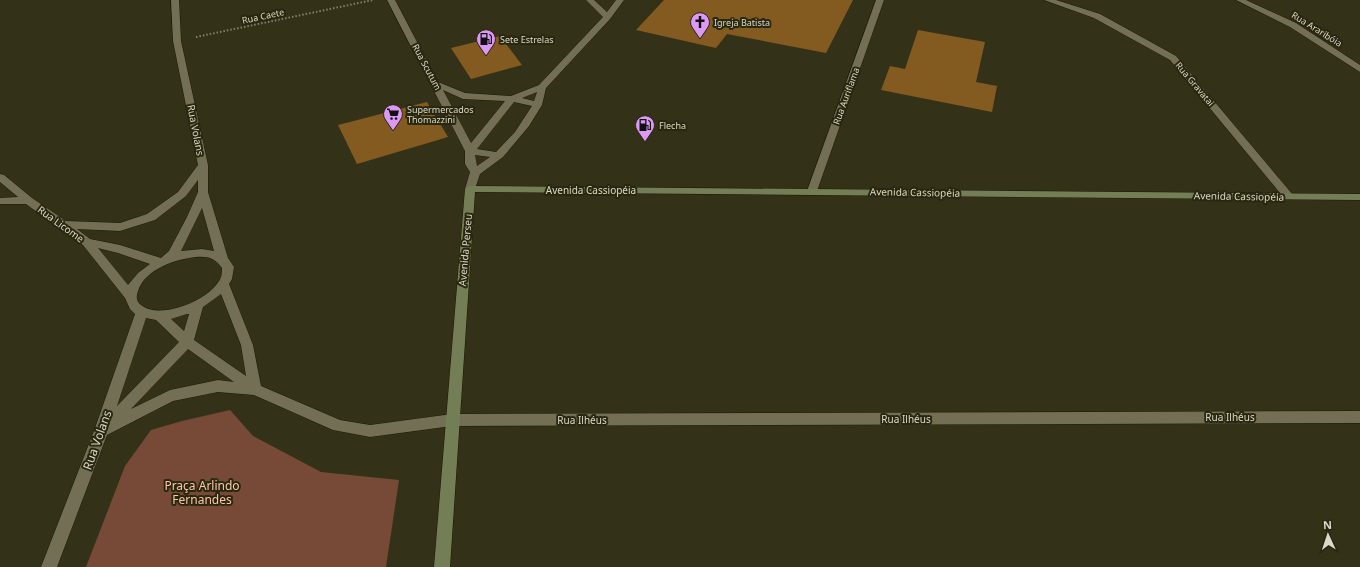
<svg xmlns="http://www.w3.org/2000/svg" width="1360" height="567" font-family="'Noto Sans',sans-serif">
	<rect width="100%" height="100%" fill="#343119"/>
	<!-- green -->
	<path fill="#764a37" d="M230 410 253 436 321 472 399 480 386 567H86L125 466 151 430 182 421Z"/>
	<!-- building -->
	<g fill="#835b20">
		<path d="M664 0H853L826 53 727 34 716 48 636 30Z"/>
		<path d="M918 30 985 42 976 82 997 86 992 112 881 90 890 66 905 69Z"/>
		<path d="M500 36 522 65 471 79 451 48Z"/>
		<path d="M427 102 448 137 357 164 338 125Z"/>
	</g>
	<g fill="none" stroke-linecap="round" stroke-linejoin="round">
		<defs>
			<g id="street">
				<path d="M171 0H179L181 41 208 165V192L228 258 234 267 232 279 229 284 253 345 261 386 340 420 370 425 452 414 1360 411V423L452 426 370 437 333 430 254 395 218 392 173 401 107 435 57 567H41L94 431 135 314 130 309 125 298 83 245 26 204H0V198L18 197 0 182V174L4 175 32 198 66 221 120 223 147 214 178 192 198 165 173 41ZM198 180V192L187 217 169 251 161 258 120 245 90 239 77 229 120 231 155 220 186 196ZM202 208 214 251 202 249 181 251ZM98 248 118 253 150 264 138 273 128 285ZM196 257C208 256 215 258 222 268 222 271 222 274 221 277 213 299 161 321 141 305 136 301 136 297 138 291 145 269 176 259 196 257ZM221 294 241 345 246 376 194 340 203 307ZM187 314H189L184 331 171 319ZM146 318 156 320 179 342 117 406ZM188 349 234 382 218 380 170 390 131 409Z"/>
				<path d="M387 0H395L438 82 465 93 511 96 539 85 603 17 586 0H594L607 12 616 0H624L610 19 546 88 542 105 529 126 503 157 480 174 475 189 470 192 465 189 470 172 465 164V151ZM443 90 463 99 505 101 471 143ZM537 92 534 101 522 98ZM514 102 532 106 515 132 496 152 477 149ZM475 155 490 157 477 166Z"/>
				<path d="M876 0H884L817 191 816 193H808L807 191Z"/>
				<path d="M1044 0H1056L1100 14 1176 56 1293 195 1294 197 1293 199H1285L1170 60 1094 18Z"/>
				<path d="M1236 0H1246L1296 23 1360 65V72L1290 27Z"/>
			</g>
			<path id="secondary" d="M470 186 1360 194V200L475 192 450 567H434L465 189Z"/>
		</defs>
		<!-- street casing -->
		<use href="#street" stroke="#1c1902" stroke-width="1"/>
		<!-- secondary casing -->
		<use href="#secondary" stroke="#1c1902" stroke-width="1"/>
		<!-- path -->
		<path stroke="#82806d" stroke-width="2" stroke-dasharray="1.5 2" stroke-linecap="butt" d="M196 37 373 0"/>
		<!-- street -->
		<use href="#street" fill="#726f55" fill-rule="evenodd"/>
		<!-- secondary -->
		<use href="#secondary" fill="#747e56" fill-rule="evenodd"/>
	</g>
	<!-- icons -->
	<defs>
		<symbol id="church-pin" viewBox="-11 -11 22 30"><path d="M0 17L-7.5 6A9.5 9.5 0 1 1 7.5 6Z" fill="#db99f5" stroke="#2a270f"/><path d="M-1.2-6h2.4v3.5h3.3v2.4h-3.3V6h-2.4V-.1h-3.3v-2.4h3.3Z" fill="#111"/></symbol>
		<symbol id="fuel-pin" viewBox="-11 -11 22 30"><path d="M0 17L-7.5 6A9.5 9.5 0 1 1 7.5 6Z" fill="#db99f5" stroke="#2a270f"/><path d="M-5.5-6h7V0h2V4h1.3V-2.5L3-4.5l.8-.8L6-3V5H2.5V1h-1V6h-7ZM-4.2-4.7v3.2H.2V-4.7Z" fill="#111"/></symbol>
		<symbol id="supermarket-pin" viewBox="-11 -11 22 30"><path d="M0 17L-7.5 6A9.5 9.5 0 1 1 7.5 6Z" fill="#db99f5" stroke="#2a270f"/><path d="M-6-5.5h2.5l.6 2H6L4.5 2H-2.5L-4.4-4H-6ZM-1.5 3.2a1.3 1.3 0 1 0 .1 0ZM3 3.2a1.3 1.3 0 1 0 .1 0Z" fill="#111"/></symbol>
	</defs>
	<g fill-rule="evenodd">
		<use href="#church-pin" x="689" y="11" width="22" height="30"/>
		<use href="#fuel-pin" x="475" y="28" width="22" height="30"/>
		<use href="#supermarket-pin" x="382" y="103" width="22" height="30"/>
		<use href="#fuel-pin" x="634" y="114" width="22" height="30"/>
	</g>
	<g text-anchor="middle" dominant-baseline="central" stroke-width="4" stroke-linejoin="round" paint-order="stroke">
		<!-- far-street labels -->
		<g font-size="9" fill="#dad9cb" stroke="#2a270f">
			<text transform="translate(263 16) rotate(-12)">Rua Caete</text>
			<text transform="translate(1317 29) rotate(32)">Rua Araribóia</text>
			<text transform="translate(427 67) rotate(62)">Rua Scutum</text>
			<text transform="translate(1195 84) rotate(50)">Rua Gravatai</text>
			<text transform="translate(846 96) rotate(-70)">Rua Auriflama</text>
		</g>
		<!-- far-poi labels -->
		<g font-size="9" fill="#dad9cb" stroke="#2a270f" text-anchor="start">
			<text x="714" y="22">Igreja Batista</text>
			<text x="500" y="39">Sete Estrelas</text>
			<text x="407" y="109">Supermercados<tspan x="407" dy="10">Thomazzini</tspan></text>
			<text x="659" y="125">Flecha</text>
		</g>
		<!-- street labels -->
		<g font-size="10" fill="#dad9cb" stroke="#2a270f">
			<text transform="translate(196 130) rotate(79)">Rua Volans</text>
			<text x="591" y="190">Avenida Cassiopéia</text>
			<text transform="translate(915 192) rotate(1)">Avenida Cassiopéia</text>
			<text transform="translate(1239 196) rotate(1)">Avenida Cassiopéia</text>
			<text transform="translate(61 224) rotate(36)">Rua Licome</text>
			<text transform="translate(465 250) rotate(-85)">Avenida Perseu</text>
			<text x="1230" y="417">Rua Ilhéus</text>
			<text x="906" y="419">Rua Ilhéus</text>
			<text x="582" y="420">Rua Ilhéus</text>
		</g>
		<!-- near-street labels -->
		<g font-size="12" fill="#dad9cb" stroke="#2a270f">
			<text transform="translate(97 440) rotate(-70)">Rua Volans</text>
		</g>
		<!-- near-park labels -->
		<g font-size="12" fill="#fec6ae" stroke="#2a270f">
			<text x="202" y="485">Praça Arlindo<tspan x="202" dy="14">Fernandes</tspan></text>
		</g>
	</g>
	<!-- north arrow -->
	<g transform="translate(1328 535) rotate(357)" stroke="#2a270f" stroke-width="3" paint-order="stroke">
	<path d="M0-3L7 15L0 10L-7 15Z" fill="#dad9cb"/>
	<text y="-6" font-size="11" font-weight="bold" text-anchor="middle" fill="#dad9cb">N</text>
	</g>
</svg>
